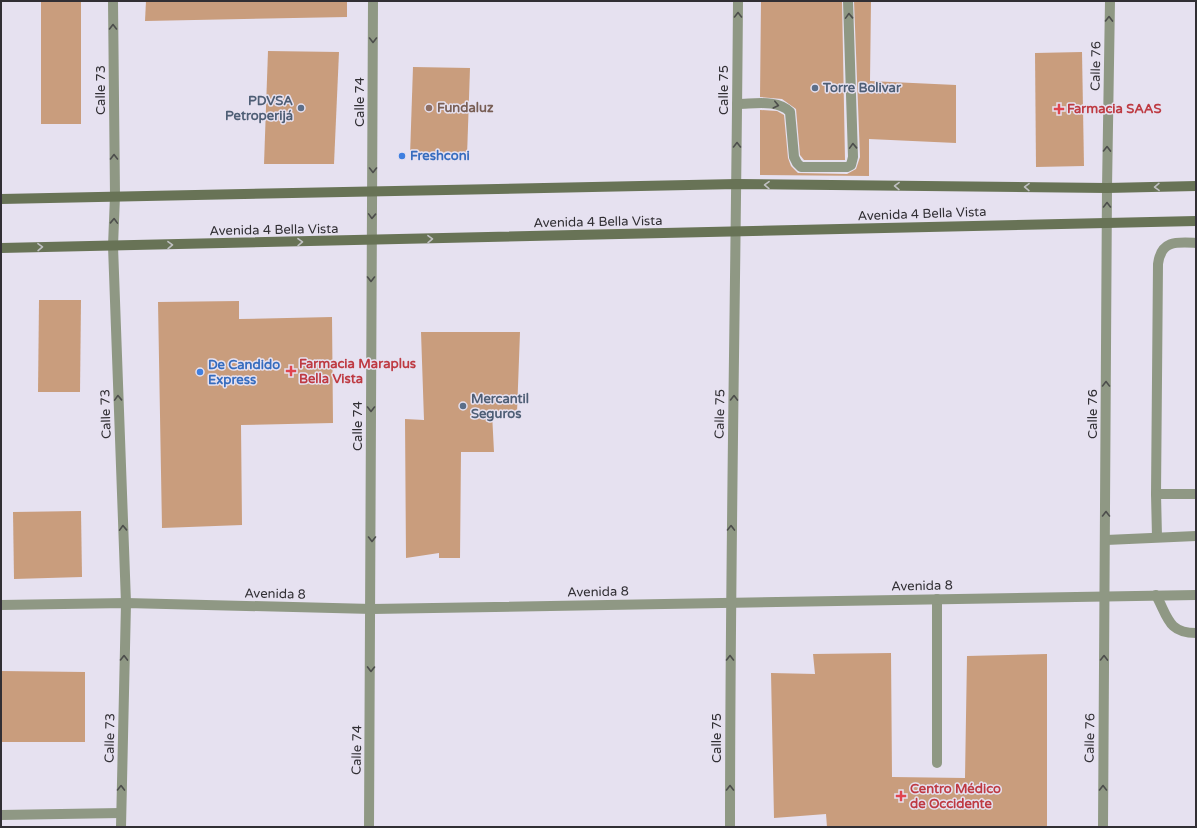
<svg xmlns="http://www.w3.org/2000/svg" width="1197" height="828" font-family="'Varela Round',sans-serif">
	<rect width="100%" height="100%" fill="#e6e1f0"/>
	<!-- building -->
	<g fill="#c99d7d">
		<rect x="41" y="1" width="40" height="123"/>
		<path d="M146 1H347V17L145 21Z"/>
		<path d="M761 1H842L845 160H804L800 155 796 109 782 99 760 97Z"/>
		<path d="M854 1H871L870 81 956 85V143L869 139V176L760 175V110L777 111 784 115 788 158 791 166 798 173 847 174 856 169 860 157Z"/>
		<path d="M268 51 339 52 334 164H264Z"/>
		<path d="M1082 52 1084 166 1036 167 1035 53Z"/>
		<path d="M413 67 470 68 467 156H410Z"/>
		<path d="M39 300H81L80 392H38Z"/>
		<path d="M239 301V319L332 317 333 423 241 425 242 525 162 528 158 302Z"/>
		<path d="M421 332H520L517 413H492L494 452H461L460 558H439V553L406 558 405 419 424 420Z"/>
		<path d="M81 511 82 577 14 579 13 512Z"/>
		<path d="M891 653 892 777 965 778 967 656 1047 654V827H827L826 814 774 818 771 673 815 674 813 654Z"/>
		<path d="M1 671 85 672V742H1Z"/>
	</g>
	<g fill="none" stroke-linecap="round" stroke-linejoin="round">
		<!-- lane -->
		<g stroke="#8f9884" stroke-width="10">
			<path d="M737 104C754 104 778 99 790 112L794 157 797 163 801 167H847L851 165 853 157 848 1"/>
			<path d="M1196 243C1177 242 1161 240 1158 264L1156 494H1196"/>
			<path d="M1156 494 1157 537"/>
			<path d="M1106 540 1196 536"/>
			<path d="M1156 595C1168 617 1168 633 1196 633"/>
			<path d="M937 599V763"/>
			<path d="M1 815 121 813"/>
		</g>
		<!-- street -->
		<g stroke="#8f9884" stroke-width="10">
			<path d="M113 1 115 196 113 246 126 603 121 827"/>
			<path d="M1 605 126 603 372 609 1196 595"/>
			<path d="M369 827 373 1"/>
			<path d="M730 827C730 552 736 276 738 1"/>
			<path d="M1103 827 1107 188 1110 1"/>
		</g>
		<!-- secondary -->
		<g stroke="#687356" stroke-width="10">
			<path d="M1 199 737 184 1107 188 1196 186"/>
			<path d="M1 248 1196 221"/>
		</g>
	</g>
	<!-- one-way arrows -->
	<defs><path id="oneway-chevron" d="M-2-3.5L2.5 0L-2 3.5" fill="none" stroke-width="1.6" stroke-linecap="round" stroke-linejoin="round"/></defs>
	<g stroke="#4d4e4c">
		<use href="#oneway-chevron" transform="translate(738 15) rotate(-90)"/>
		<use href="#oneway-chevron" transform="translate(849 16) rotate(-92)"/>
		<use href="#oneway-chevron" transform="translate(1109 19) rotate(-89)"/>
		<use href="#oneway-chevron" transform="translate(113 27) rotate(-90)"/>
		<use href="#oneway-chevron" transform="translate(373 40) rotate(90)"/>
		<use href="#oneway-chevron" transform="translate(776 105) rotate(13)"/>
		<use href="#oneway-chevron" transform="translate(737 145) rotate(-90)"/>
		<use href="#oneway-chevron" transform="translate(853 146) rotate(-92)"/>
		<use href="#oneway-chevron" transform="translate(1107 149) rotate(-89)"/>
		<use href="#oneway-chevron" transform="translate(114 157) rotate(-90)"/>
		<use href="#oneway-chevron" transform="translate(373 170) rotate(90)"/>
		<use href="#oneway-chevron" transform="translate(1107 205) rotate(-90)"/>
		<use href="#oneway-chevron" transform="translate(372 216) rotate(92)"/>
		<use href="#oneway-chevron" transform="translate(114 221) rotate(-88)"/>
		<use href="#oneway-chevron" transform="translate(371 279) rotate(90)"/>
		<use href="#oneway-chevron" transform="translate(1106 384) rotate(-90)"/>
		<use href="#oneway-chevron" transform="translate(118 398) rotate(-92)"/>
		<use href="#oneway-chevron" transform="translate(734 398) rotate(-89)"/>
		<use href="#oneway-chevron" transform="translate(371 409) rotate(90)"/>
		<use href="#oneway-chevron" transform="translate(1106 514) rotate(-90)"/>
		<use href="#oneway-chevron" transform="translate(123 528) rotate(-92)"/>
		<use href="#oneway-chevron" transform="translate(731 528) rotate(-89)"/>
		<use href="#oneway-chevron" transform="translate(372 539) rotate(90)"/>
		<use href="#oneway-chevron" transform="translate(124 658) rotate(-89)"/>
		<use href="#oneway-chevron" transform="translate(730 658) rotate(-90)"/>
		<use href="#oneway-chevron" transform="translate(1104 658) rotate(-89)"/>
		<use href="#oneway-chevron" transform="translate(371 669) rotate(91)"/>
		<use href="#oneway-chevron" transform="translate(121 788) rotate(-89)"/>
		<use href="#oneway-chevron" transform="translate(730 788) rotate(-90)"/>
		<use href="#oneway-chevron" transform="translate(1103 788) rotate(-90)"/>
	</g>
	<g stroke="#c0c0c2">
		<use href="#oneway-chevron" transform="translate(767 185) rotate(-179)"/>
		<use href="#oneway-chevron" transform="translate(897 186) rotate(-179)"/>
		<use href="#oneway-chevron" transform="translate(1027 187) rotate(-179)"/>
		<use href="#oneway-chevron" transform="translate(1157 187) rotate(179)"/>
		<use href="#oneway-chevron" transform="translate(430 239) rotate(-1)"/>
		<use href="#oneway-chevron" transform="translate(300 242) rotate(-1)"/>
		<use href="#oneway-chevron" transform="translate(170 245) rotate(-1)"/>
		<use href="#oneway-chevron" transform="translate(40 247) rotate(-1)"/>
	</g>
	<!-- markers -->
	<g fill="#5c6f8a" stroke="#e6e1f0" stroke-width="1.5">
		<circle cx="815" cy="88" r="4"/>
		<circle cx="301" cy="108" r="4"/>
		<circle cx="463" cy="406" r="4"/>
	</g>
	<circle fill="#8d6e63" stroke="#e6e1f0" stroke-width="1.5" cx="429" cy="108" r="4"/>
	<g fill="#e0444e" stroke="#e6e1f0" stroke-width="1.5">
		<path d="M1057 103h4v4h4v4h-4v4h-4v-4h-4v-4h4z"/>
		<path d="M289 365h4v4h4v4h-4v4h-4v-4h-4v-4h4z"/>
		<path d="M899 790h4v4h4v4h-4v4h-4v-4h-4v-4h4z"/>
	</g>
	<g fill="#3f7fe0" stroke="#e6e1f0" stroke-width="1.5">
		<circle cx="402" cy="156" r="4"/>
		<circle cx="200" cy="372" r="4"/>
	</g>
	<g text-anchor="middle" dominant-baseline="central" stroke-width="3" stroke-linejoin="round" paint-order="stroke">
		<!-- street labels -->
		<g font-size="13" fill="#312f34" stroke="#e6e1f0">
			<text transform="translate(1096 66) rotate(-89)">Calle 76</text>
			<text transform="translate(101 90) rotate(-90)">Calle 73</text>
			<text transform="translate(724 90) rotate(-90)">Calle 75</text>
			<text transform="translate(360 102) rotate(-90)">Calle 74</text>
			<text transform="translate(922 214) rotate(-2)">Avenida 4 Bella Vista</text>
			<text transform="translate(598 222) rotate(-1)">Avenida 4 Bella Vista</text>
			<text transform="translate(274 230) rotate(-1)">Avenida 4 Bella Vista</text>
			<text transform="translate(106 414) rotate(-92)">Calle 73</text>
			<text transform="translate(720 414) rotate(-89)">Calle 75</text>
			<text transform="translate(1093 414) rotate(-90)">Calle 76</text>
			<text transform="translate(358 426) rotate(-90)">Calle 74</text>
			<text transform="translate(922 586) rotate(-1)">Avenida 8</text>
			<text transform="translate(598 592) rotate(-1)">Avenida 8</text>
			<text transform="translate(275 594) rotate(1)">Avenida 8</text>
			<text transform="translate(110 738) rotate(-89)">Calle 73</text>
			<text transform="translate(717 738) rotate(-90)">Calle 75</text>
			<text transform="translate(1090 738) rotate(-89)">Calle 76</text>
			<text transform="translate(357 750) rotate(-89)">Calle 74</text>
		</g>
		<!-- service labels -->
		<g font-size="13" font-weight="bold" fill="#4e5e75" stroke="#e6e1f0" text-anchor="start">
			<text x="823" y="88">Torre Bolivar</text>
			<text x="293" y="101" text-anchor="end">PDVSA<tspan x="293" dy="15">Petroperijá</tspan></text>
			<text x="471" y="399">Mercantil<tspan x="471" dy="15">Seguros</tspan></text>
		</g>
		<!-- education labels -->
		<g font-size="13" font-weight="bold" fill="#785e54" stroke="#e6e1f0" text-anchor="start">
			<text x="437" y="108">Fundaluz</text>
		</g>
		<!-- health labels -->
		<g font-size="13" font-weight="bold" fill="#be3a42" stroke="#e6e1f0" text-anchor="start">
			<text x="1067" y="109">Farmacia SAAS</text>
			<text x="299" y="364">Farmacia Maraplus<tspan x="299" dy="15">Bella Vista</tspan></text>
			<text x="910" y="789">Centro Médico<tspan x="910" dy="15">de Occidente</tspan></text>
		</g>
		<!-- shop labels -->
		<g font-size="13" font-weight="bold" fill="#366cbe" stroke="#e6e1f0" text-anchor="start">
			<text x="410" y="156">Freshconi</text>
			<text x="208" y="365">De Candido<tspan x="208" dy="15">Express</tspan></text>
		</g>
	</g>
	<!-- border -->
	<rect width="1197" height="828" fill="none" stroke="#312f34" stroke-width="4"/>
</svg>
